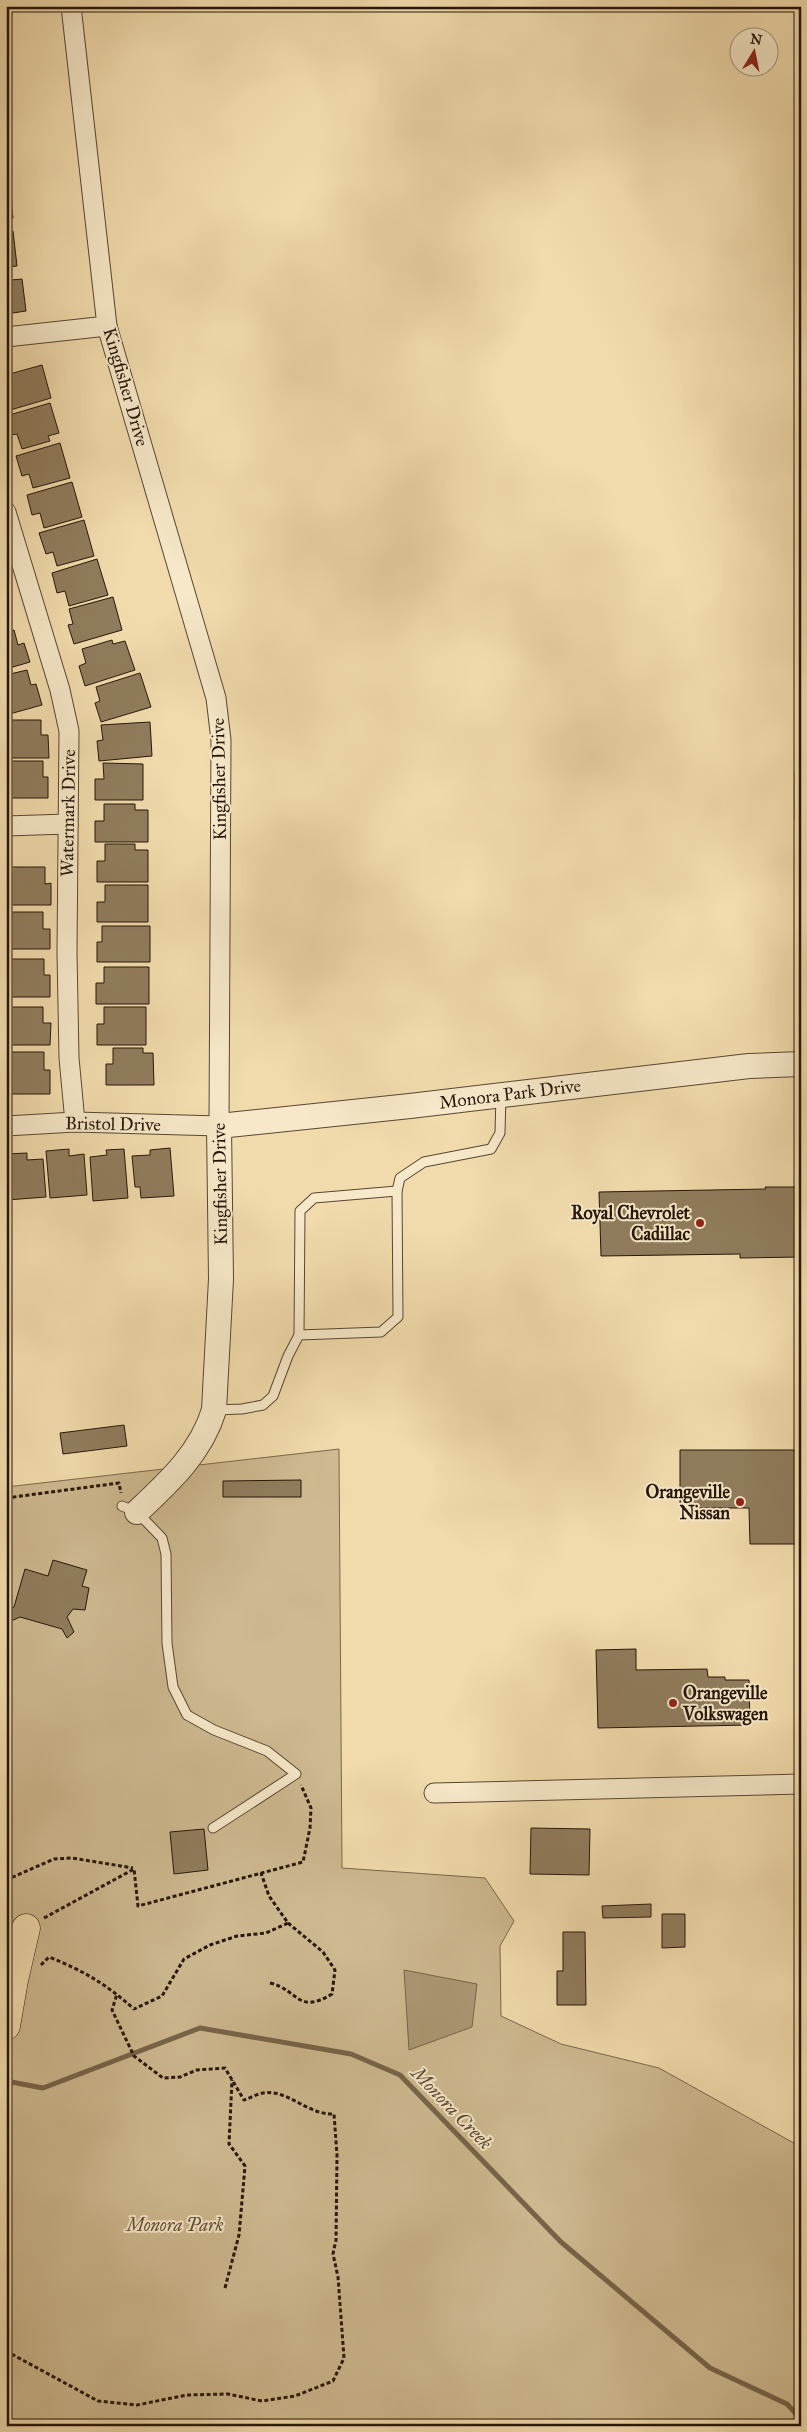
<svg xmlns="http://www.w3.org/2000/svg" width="807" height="2432" font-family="'IM FELL Great Primer',serif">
	<rect width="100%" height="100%" fill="#f1dbac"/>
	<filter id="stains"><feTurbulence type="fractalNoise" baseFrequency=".004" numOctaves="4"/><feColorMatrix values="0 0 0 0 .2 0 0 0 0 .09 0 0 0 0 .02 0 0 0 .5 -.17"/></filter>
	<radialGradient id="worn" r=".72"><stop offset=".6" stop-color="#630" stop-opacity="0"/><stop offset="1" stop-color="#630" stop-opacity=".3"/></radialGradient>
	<!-- green -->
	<path fill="#ceb990" stroke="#7a674c" d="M339 1449 342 1868 485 1878 514 1921 500 1946 501 2016 561 2044 659 2068 801 2147V2426H6V1487Z"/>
	<!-- water -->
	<path fill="#ac9874" stroke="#766449" d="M404 1970 477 1984 472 2027 409 2050Z"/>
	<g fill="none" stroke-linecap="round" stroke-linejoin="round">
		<!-- stream -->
		<path stroke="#766449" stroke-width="5" d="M6 2081 43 2088 200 2028 351 2054 400 2075 561 2242 710 2368 787 2404 801 2419"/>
	</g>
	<!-- building -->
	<g fill="#907c5d" stroke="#261508">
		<path d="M6 184H9L13 218 6 219Z"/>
		<path d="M13 231 17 266 6 267V232Z"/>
		<path d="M10 274 11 280 22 279 26 311 6 314V275Z"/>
		<path d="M42 365 51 398 7 411 6 375Z"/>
		<path d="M50 403 59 433 48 436 50 441 22 449 17 434 11 435 6 416Z"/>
		<path d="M60 443 70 478 33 488 29 474 22 476 16 456Z"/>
		<path d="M72 482 82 517 44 528 40 513 32 515 27 495Z"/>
		<path d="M84 520 94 556 57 566 53 552 46 554 39 533Z"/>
		<path d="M97 559 108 595 69 606 65 591 57 593 52 573Z"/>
		<path d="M7 588 12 606 8 607 12 623 6 625Z"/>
		<path d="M113 597 122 630 74 644 68 625 73 624 69 609Z"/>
		<path d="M14 630 18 645 24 643 30 662 6 669V632Z"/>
		<path d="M112 640 113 644 125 641 135 670 85 686 79 666 86 663 82 649Z"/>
		<path d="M27 670 31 685 36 684 42 705 6 715V675Z"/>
		<path d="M140 673 151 707 101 722 95 703 100 701 96 687Z"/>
		<path d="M6 720H41V735H48L49 758H6Z"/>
		<path d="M150 722 152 756 99 761 97 741 103 740 101 725Z"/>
		<path d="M6 761H43V777H48V798H6Z"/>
		<path d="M103 763 143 764V800H95V779H104Z"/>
		<rect x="795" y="772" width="6" height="47"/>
		<path d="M104 804H135V810H148V842H95V821H104Z"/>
		<path d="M105 844H135V850H148V882H97V861H105Z"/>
		<path d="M9 867H45V884L51 883V905H6Z"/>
		<path d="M105 885H148V922H97V902H105Z"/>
		<path d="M12 912H43V929H50V949H6V918H12Z"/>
		<path d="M102 926H150V962H97V942H102Z"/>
		<path d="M6 959H44V975H50V997H6Z"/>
		<path d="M104 967H149V1004H96V983H104Z"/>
		<path d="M6 1007H43V1023H51L50 1045H6Z"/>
		<path d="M104 1007H146V1045H97V1024H104Z"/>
		<path d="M113 1048H143V1053H153L154 1085H106V1064H113Z"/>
		<path d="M6 1052H44V1070H50V1094H6Z"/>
		<path d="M170 1148 174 1196 141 1198 140 1187H135L132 1156 150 1155V1150Z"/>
		<path d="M69 1149V1156L84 1154 87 1195 50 1198 46 1151Z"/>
		<path d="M124 1149 128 1198 93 1201 90 1157 107 1155 106 1150Z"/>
		<path d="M27 1153V1160L43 1159 46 1197 7 1200 6 1154Z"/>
		<path d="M765 1187H801V1257L740 1258V1254L601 1256 599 1192 766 1189Z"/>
		<path d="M124 1425 127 1446 63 1454 60 1433Z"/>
		<path d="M680 1450H798L801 1544H750L749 1508H680Z"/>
		<path d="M301 1480V1497H223V1481Z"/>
		<path d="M53 1560 87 1570 82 1586 89 1588 85 1610 73 1609 67 1617 74 1632 67 1638 62 1629 20 1617 9 1622 6 1615V1611L14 1607 25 1569 48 1576Z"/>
		<path d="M636 1649V1670L707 1669 708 1677H725V1680H749L750 1725 598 1728 596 1650Z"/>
		<path d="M531 1828 590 1829 589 1875 530 1874Z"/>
		<path d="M204 1829 208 1870 174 1874 170 1832Z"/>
		<path d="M651 1904V1917L603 1918 602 1906Z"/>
		<path d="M662 1914H685V1947L662 1948Z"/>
		<path d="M563 1932H585L586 2005H557V1971H563Z"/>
	</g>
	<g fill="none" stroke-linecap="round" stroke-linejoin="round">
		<defs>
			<g id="service">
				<path d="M299 1335 300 1211 314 1198 397 1191"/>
				<path d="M215 1410 242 1409 263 1405 273 1396 288 1356 299 1335 381 1332 398 1317 397 1191 400 1178 424 1162 491 1149 500 1133 501 1095"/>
				<path d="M122 1506 137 1512 162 1538 166 1554 167 1643 173 1687 187 1715 214 1730 267 1751 296 1774 213 1828"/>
			</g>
			<g id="minor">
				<path d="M6 337 107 326"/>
				<path d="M6 512 60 690 69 731 67 952 69 1058 75 1122"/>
				<path d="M6 826 68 824"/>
				<path d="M6 1126 75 1122 219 1126 221 740 216 698 107 326 71 6"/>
				<path d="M434 1793 801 1784"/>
			</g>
			<path id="tertiary" d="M137 1512C169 1482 201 1453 214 1410L221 1279 219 1126 410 1106 749 1066 801 1064"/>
			<path id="trunk" d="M6 2026 14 1980 26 1928"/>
		</defs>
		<!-- service casing -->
		<use href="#service" stroke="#594631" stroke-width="11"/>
		<!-- minor casing -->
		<use href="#minor" stroke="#594631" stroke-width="21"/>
		<!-- tertiary casing -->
		<use href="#tertiary" stroke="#594631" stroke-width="26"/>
		<!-- trunk casing -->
		<use href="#trunk" stroke="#261508" stroke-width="29"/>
		<!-- path -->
		<g stroke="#261508" stroke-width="3" stroke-dasharray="4 2.5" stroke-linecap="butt">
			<path d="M6 1498 119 1483 121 1493"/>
			<path d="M6 1880 54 1859 72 1858 133 1868"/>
			<path d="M44 1918 134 1869 138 1906 303 1862 310 1828 311 1808 301 1785"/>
			<path d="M41 1965 49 1957C84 1971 106 1984 134 2009L162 1996 184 1959 210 1945 237 1936 266 1933 288 1923 269 1896 261 1873"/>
			<path d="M270 1983C299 1990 297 2015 332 1994L335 1970 323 1952 288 1923"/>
			<path d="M225 2288 239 2235 245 2166 229 2144 232 2080"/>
			<path d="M6 2351 98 2401 137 2405 187 2395 228 2394 262 2401 295 2396 333 2381 344 2358 338 2277 333 2254 336 2240 337 2155 334 2114C307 2115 288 2089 263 2093 257 2094 250 2098 244 2100L225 2068 197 2070 180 2077 163 2078 134 2056 112 2010 117 1994"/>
		</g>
		<!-- service -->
		<use href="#service" stroke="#f6e8c9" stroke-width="9"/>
		<!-- minor -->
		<use href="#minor" stroke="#f6e8c9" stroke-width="19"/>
		<!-- tertiary -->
		<use href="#tertiary" stroke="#f6e8c9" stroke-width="24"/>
		<!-- trunk -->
		<use href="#trunk" stroke="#f1dbac" stroke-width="28"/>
	</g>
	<!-- markers -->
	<g fill="#8f2418" stroke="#f6e8c9" stroke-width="2">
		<circle cx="700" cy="1223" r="5"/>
		<circle cx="740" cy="1502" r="5"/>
		<circle cx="673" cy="1703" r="5"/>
	</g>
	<g text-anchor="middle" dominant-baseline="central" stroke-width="4" stroke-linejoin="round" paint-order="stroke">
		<!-- street labels -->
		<g font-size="18" fill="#261508" stroke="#f6e8c9">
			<text transform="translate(126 387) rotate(74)">Kingfisher Drive</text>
			<text transform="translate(219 779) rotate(-91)">Kingfisher Drive</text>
			<text transform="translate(68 813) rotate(-89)">Watermark Drive</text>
			<text transform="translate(510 1094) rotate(-7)">Monora Park Drive</text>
			<text transform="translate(113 1124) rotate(1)">Bristol Drive</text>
			<text transform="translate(220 1184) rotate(-91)">Kingfisher Drive</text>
		</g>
		<!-- poi labels -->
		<g font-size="18" font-weight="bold" fill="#261508" stroke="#f6e8c9" text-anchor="end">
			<text x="690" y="1213">Royal Chevrolet<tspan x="690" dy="21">Cadillac</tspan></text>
			<text x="730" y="1492">Orangeville<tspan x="730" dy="21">Nissan</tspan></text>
			<text x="683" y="1693" text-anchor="start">Orangeville<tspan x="683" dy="21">Volkswagen</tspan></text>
		</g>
		<!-- park labels -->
		<g font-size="18" font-style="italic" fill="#614e38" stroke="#f6e8c9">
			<text x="175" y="2225">Monora Park</text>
		</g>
		<!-- water labels -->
		<g font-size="19" font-style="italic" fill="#5c4933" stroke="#f6e8c9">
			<text transform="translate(452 2108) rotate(46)">Monora Creek</text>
		</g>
	</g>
	<!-- margin -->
	<rect width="807" height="2432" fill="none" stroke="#f1dbac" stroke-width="25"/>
	<rect x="8" y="8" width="792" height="2417" fill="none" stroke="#261508" stroke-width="2.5"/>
	<rect x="12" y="12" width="782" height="2407" fill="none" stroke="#261508"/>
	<!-- north arrow -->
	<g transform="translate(754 52) rotate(10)"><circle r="24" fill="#f6e8c9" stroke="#a3947c"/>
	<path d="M0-4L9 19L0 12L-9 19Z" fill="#8f2418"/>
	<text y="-8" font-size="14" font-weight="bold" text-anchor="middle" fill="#261508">N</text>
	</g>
	<rect width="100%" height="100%" filter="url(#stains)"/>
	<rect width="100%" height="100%" fill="url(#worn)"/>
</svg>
